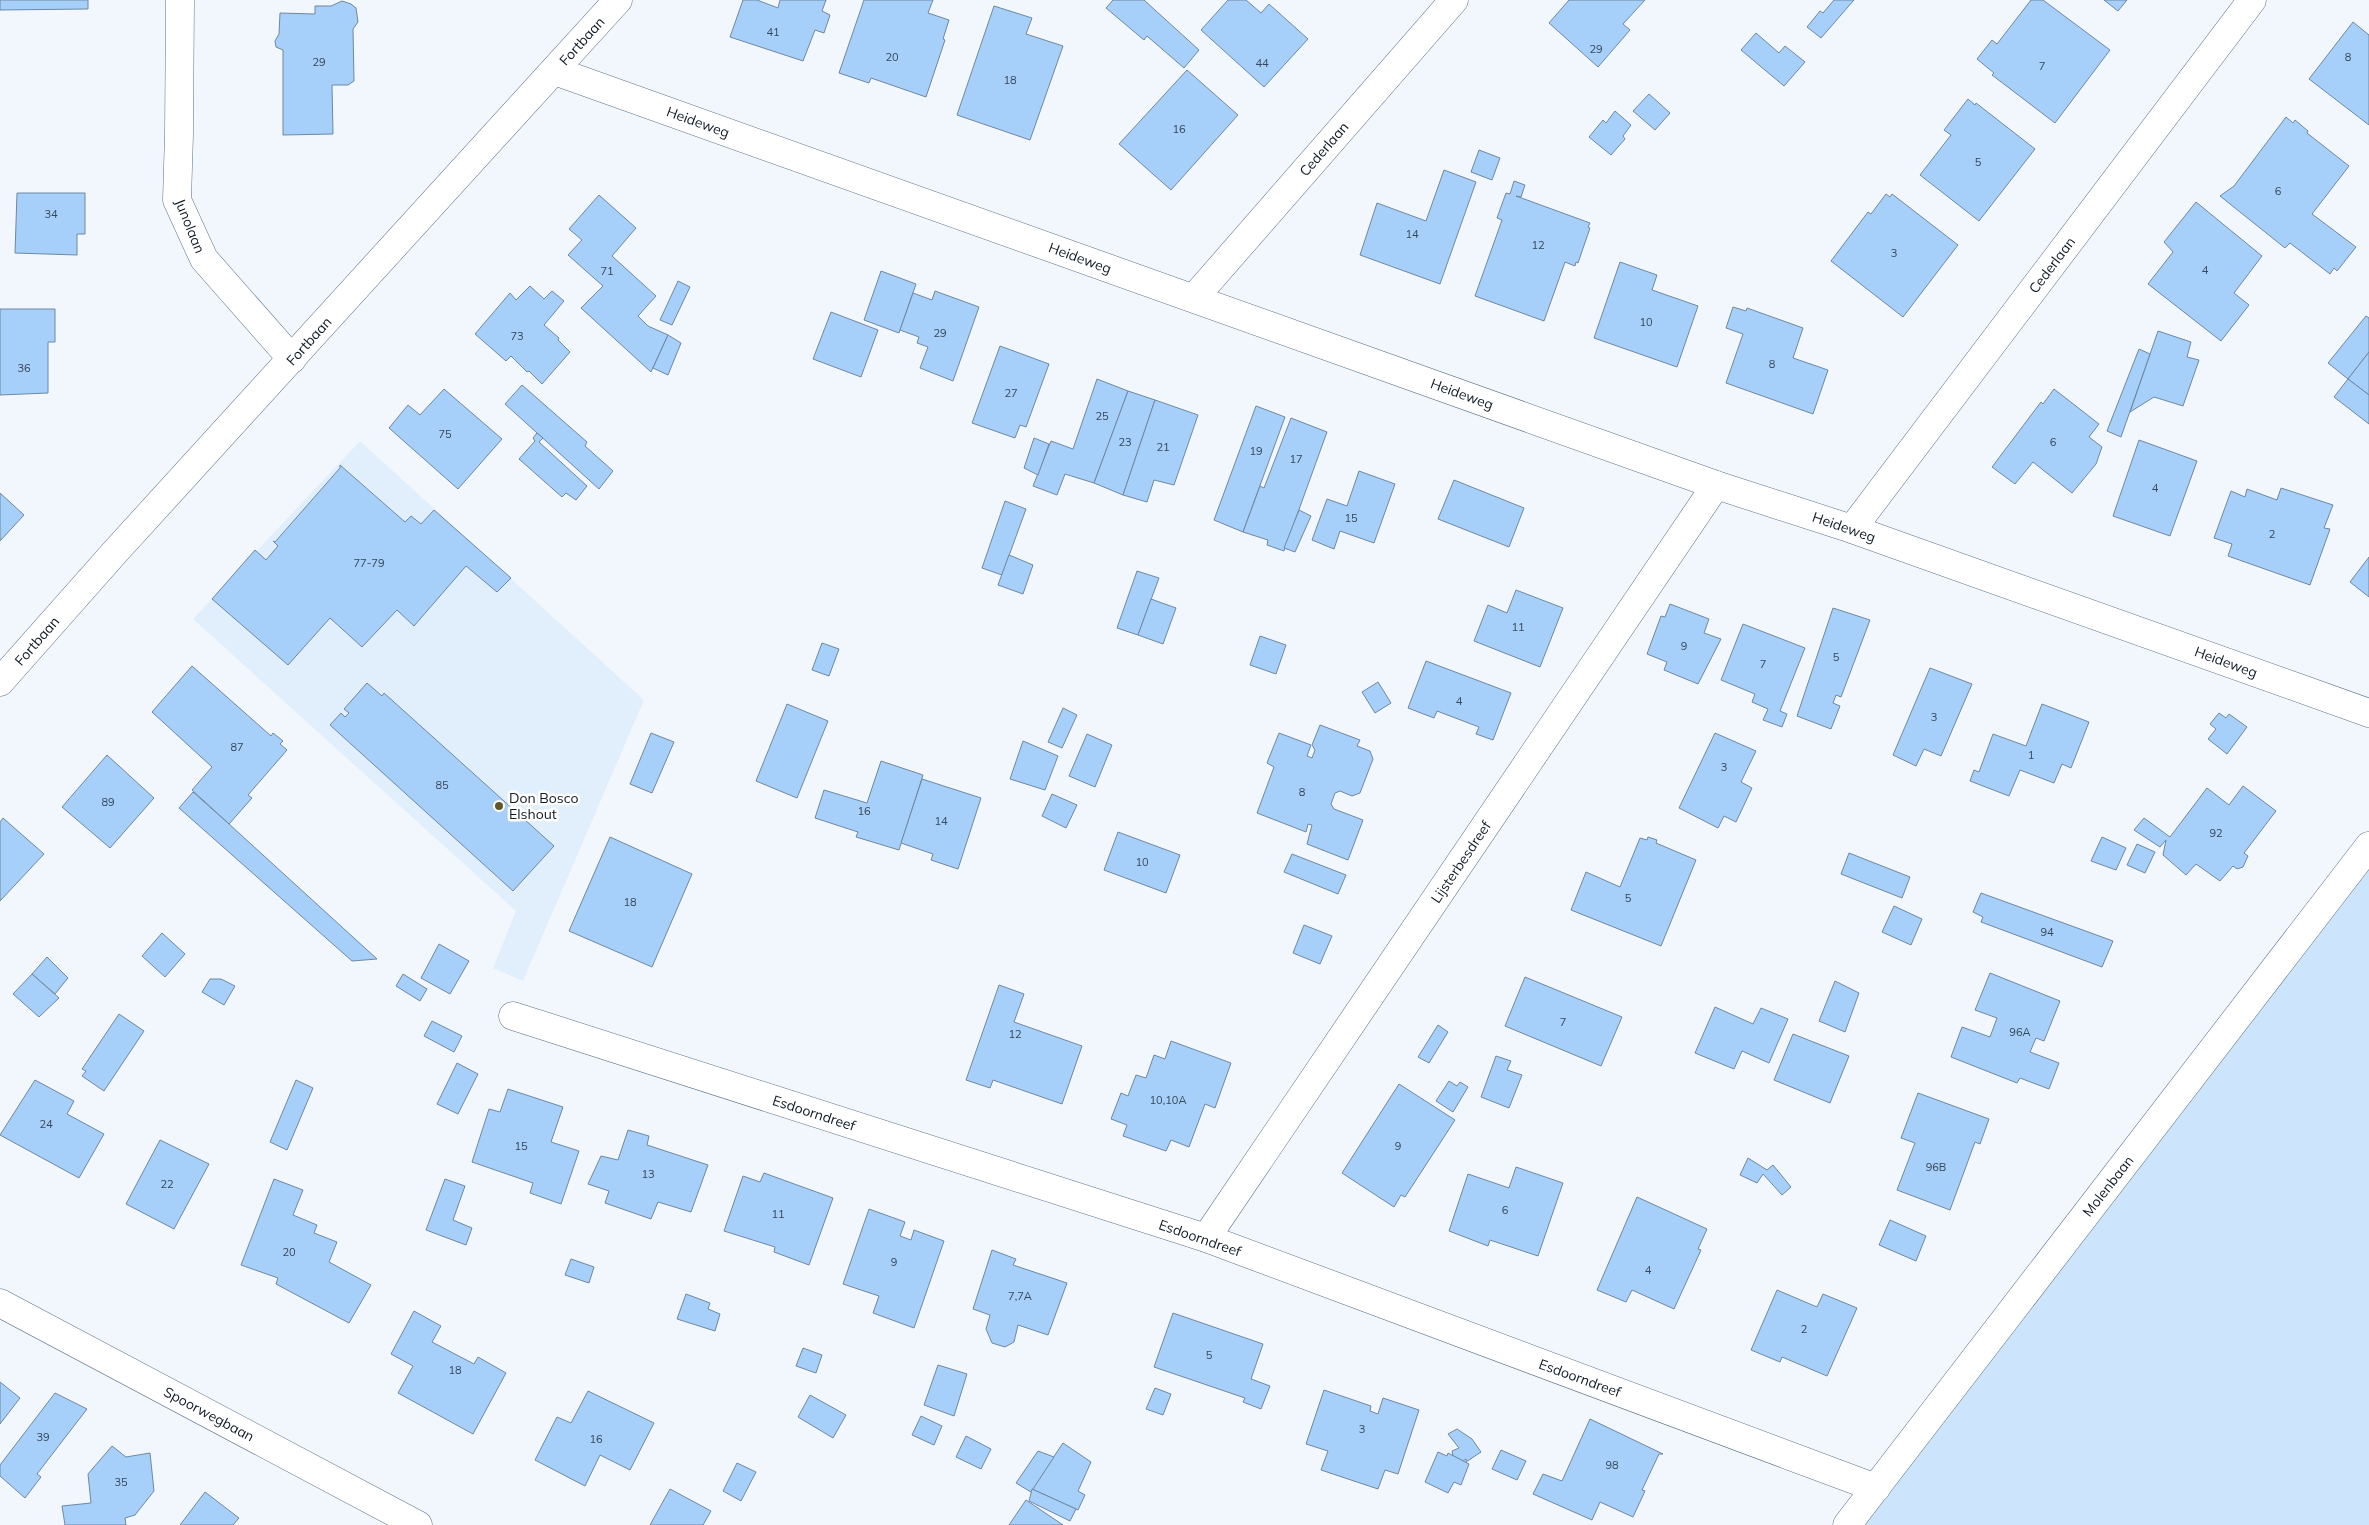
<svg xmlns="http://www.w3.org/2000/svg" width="2369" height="1525" font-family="Mulish,sans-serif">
	<rect width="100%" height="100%" fill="#f2f7fd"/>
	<!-- built -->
	<path fill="#e1eefc" d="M360 441 644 700 523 981 493 968 516 911 193 619Z"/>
	<!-- green -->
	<path fill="#cde4fd" d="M2369 857V1525H1849Z"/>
	<!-- building -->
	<g fill="#a6cff9" stroke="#6f88a2">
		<path d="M0 0H88V9L0 10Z"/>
		<path d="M743 0H757L778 8 780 0H826L822 11 830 15 824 33 815 30 803 61 730 37Z"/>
		<path d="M864 0H933L928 13 949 20 943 39 945 40 926 97 871 78 869 83 839 73Z"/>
		<path d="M1113 0H1144L1199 50 1184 68 1147 36 1144 40 1106 8Z"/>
		<path d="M1228 0H1246L1261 13 1269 4 1308 39 1264 87 1201 30Z"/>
		<path d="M1569 0H1645L1623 24 1630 30 1598 67 1549 23Z"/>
		<path d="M1834 0H1854L1821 38 1807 27 1820 11 1823 13Z"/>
		<path d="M2031 0H2043L2110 50 2055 123 1992 75 1994 73 1977 59 1992 40 1997 44Z"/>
		<path d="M2104 0H2127L2118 11Z"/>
		<path d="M342 1 351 4 356 8 358 22 353 29 354 81 348 85H332L333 134 283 135V50L276 47 275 41 279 34 280 13 315 14V6H331Z"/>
		<path d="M994 6 1032 18 1026 34 1063 46 1030 140 957 115Z"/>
		<path d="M2353 22 2369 35V125L2309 79Z"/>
		<path d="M1756 33 1779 53 1785 46 1805 62 1784 86 1741 50Z"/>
		<path d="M1187 70 1238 115 1171 190 1119 144Z"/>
		<path d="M1649 94 1670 113 1655 130 1633 111Z"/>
		<path d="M1968 99 1975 105 1976 103 2035 149 1979 221 1920 175 1951 135 1944 130Z"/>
		<path d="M1615 111 1631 125 1623 136 1625 139 1611 155 1589 137 1603 120 1606 123Z"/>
		<path d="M2286 117 2293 123 2295 120 2308 131 2307 133 2349 166 2312 214 2356 247 2337 271 2334 268 2330 274 2290 243 2285 248 2220 196 2234 186Z"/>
		<path d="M1479 150 1500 158 1492 180 1471 172Z"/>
		<path d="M1444 170 1476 182 1440 284 1360 255 1377 203 1426 221Z"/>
		<path d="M1514 181 1525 185 1521 197 1516 196 1590 223 1588 227 1590 228 1578 263 1576 262 1575 266 1565 262 1544 321 1475 296 1502 220 1497 218 1506 193 1510 194Z"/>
		<path d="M17 193H85V234H77V255L15 253Z"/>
		<path d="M1886 194 1890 197 1892 194 1958 245 1903 317 1831 261 1868 212 1871 214Z"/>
		<path d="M599 195 636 228 612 256 656 296 638 316 648 326 668 335 651 372 581 308 603 286 568 255 582 240 569 229Z"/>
		<path d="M2196 202 2262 256 2234 293 2249 305 2221 341 2148 284 2173 252 2164 242Z"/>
		<path d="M1620 262 1657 275 1652 290 1698 306 1677 367 1594 338Z"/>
		<path d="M881 271 916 284 899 333 864 320Z"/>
		<path d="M678 281 690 287 672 325 660 320Z"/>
		<path d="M530 286 544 299 552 291 564 301 544 325 559 338 558 340 570 352 542 384 529 371 527 372 511 356 506 361 475 334 510 293 516 300Z"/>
		<path d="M935 291 979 307 953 381 920 368 928 347 917 343 919 337 900 330 913 293 932 300Z"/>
		<path d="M1733 307 1746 311 1747 308 1803 328 1793 358 1828 370 1813 414 1726 383 1743 334 1726 328Z"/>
		<path d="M0 309H55V342H48V393L0 395Z"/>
		<path d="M831 312 878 330 861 377 813 359Z"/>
		<path d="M2366 316 2369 318V352L2348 379 2328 363Z"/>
		<path d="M2158 331 2191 342 2187 357 2199 360 2183 406 2154 397 2130 412Z"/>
		<path d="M668 335 681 343 668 375 653 368Z"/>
		<path d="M1000 346 1049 364 1026 427 1020 425 1015 438 972 423Z"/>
		<path d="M2139 349 2150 354 2121 437 2107 431Z"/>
		<path d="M2369 352V395L2348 379Z"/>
		<path d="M1097 379 1128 391 1094 483 1065 474 1057 495 1033 486 1051 441 1073 449Z"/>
		<path d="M2348 379 2369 395V424L2334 397Z"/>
		<path d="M522 385 587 442 585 446 613 471 599 489 505 404Z"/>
		<path d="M444 389 502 439 458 489 389 428 408 405 420 415Z"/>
		<path d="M2054 389 2099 424 2089 437 2102 447 2096 464 2072 493 2033 462 2015 484 1992 467 2041 402 2043 404Z"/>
		<path d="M1128 391 1155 400 1123 495 1094 483Z"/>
		<path d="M1155 400 1198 415 1174 485 1154 480 1147 502 1123 495Z"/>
		<path d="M1256 406 1285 417 1243 532 1214 520Z"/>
		<path d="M1291 418 1327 432 1284 551 1267 545 1268 540 1243 532 1260 486 1264 488Z"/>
		<path d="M537 433 543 438 539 442 587 486 576 500 566 493 562 497 519 459 535 441 533 438Z"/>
		<path d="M1034 438 1049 444 1038 475 1024 468Z"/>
		<path d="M2139 440 2197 461 2170 536 2113 516Z"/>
		<path d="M340 465 405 522 411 516 421 524 434 510 511 578 497 592 466 566 414 626 397 610 362 647 330 618 288 665 212 599 255 550 266 560 278 546 273 541 275 542 340 468Z"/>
		<path d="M1359 471 1395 484 1374 543 1340 531 1334 549 1312 540 1327 499 1347 506Z"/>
		<path d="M1454 480 1524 508 1509 547 1438 519Z"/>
		<path d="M2281 488 2333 505 2324 528 2330 529 2310 585 2228 556 2232 544 2214 538 2231 491 2245 497 2247 489 2277 500Z"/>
		<path d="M0 493 24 515 0 541Z"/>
		<path d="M1005 501 1026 509 1002 575 982 568Z"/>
		<path d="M1299 510 1311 516 1295 552 1284 548Z"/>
		<path d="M1009 555 1033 565 1023 594 998 585Z"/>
		<path d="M2369 557V597L2350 582Z"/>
		<path d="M1137 571 1159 578 1138 635 1117 628Z"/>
		<path d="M1516 590 1563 608 1540 667 1474 641 1488 605 1507 613Z"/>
		<path d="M1151 599 1176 608 1163 644 1138 635Z"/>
		<path d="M1670 604 1709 619 1704 633 1721 639 1698 684 1664 670 1667 662 1647 654 1661 616 1665 617Z"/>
		<path d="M1833 608 1870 620 1841 697 1836 695 1833 703 1840 706 1831 729 1797 716Z"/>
		<path d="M1743 624 1805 648 1780 711 1787 714 1782 727 1763 720 1768 709 1752 702 1755 694 1721 680Z"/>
		<path d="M1260 636 1286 645 1276 674 1250 665Z"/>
		<path d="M822 643 839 649 829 676 812 670Z"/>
		<path d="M1426 661 1511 693 1493 740 1476 734 1479 727 1437 711 1434 718 1408 708Z"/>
		<path d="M192 666 271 736 273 733 283 741 280 744 287 750 248 795 252 798 229 824 192 790 212 767 152 712Z"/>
		<path d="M1930 668 1972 684 1941 756 1924 749 1916 766 1893 755Z"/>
		<path d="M1378 682 1391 703 1375 713 1362 692Z"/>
		<path d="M367 683 382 696 384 693 554 846 513 891 330 725 341 713 345 717 349 713 344 709Z"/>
		<path d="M787 704 828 721 797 798 756 781Z"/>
		<path d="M2042 704 2089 722 2071 768 2062 764 2054 783 2020 770 2009 796 1970 781 1974 770 1979 772 1993 734 2026 746Z"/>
		<path d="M1063 708 1077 715 1062 748 1048 742Z"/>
		<path d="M2219 713 2226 718 2229 714 2247 727 2227 754 2208 739 2216 729 2210 724Z"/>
		<path d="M1320 725 1360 740 1357 746 1370 751 1373 759 1360 793 1352 796 1340 791 1335 793 1331 804 1334 809 1363 820 1348 860 1307 844 1312 825 1308 824 1306 832 1257 813 1274 767 1267 763 1279 733 1311 745 1307 756 1312 758 1315 750 1312 745Z"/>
		<path d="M651 733 674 742 652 793 630 784Z"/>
		<path d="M1715 733 1756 751 1741 782 1752 788 1736 822 1724 816 1718 828 1679 808Z"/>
		<path d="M1087 734 1112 745 1095 787 1069 776Z"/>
		<path d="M1023 741 1058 756 1045 790 1010 779Z"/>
		<path d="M107 755 154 798 110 848 62 807Z"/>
		<path d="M881 761 923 775 899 850 856 837 858 832 815 818 824 790 867 803Z"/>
		<path d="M922 779 981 798 958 869 931 860 933 854 901 843Z"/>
		<path d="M2243 786 2276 811 2244 853 2248 856 2243 867 2237 869 2233 866 2220 881 2196 864 2186 875 2163 855 2166 840 2160 847 2134 830 2144 818 2170 837 2207 788 2229 805Z"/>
		<path d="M193 792 229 824 377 959 352 961 179 808Z"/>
		<path d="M1052 794 1077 805 1066 828 1042 816Z"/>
		<path d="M3 818 44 854 0 901V822Z"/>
		<path d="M1118 832 1180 855 1166 893 1104 870Z"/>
		<path d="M610 837 692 874 652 967 569 931Z"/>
		<path d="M1648 837 1657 840 1656 843 1696 860 1661 946 1571 910 1586 872 1620 887 1640 838 1647 840Z"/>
		<path d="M2102 837 2126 848 2116 870 2091 861Z"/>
		<path d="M2137 844 2155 852 2145 873 2127 865Z"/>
		<path d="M1849 853 1910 877 1902 898 1841 874Z"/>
		<path d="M1292 854 1346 875 1338 894 1284 872Z"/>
		<path d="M1981 893 2113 941 2102 967 1981 922 1983 917 1973 912Z"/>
		<path d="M1894 906 1922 919 1911 945 1882 932Z"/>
		<path d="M1304 925 1332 936 1320 964 1293 953Z"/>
		<path d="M162 933 185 954 165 977 142 956Z"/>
		<path d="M439 944 469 961 450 994 421 978Z"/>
		<path d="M47 957 68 978 55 994 32 974Z"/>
		<path d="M1990 973 2060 1001 2044 1041 2036 1038 2030 1052 2059 1063 2049 1089 2020 1078 2017 1083 1951 1057 1962 1027 1990 1037 1997 1018 1975 1010Z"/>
		<path d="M32 974 59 998 39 1017 13 994Z"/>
		<path d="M403 974 427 989 420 1001 396 986Z"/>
		<path d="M1525 977 1622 1017 1601 1066 1505 1026Z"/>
		<path d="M210 979H221L235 986 224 1005 202 992Z"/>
		<path d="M1835 981 1859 993 1845 1032 1819 1021Z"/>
		<path d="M999 985 1024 994 1014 1022 1082 1046 1062 1104 993 1080 990 1088 966 1080Z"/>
		<path d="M1715 1007 1753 1024 1761 1008 1788 1019 1769 1063 1742 1051 1734 1069 1695 1053Z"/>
		<path d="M119 1014 144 1031 104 1091 82 1076 86 1071 82 1069Z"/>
		<path d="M432 1021 462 1036 454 1052 424 1036Z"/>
		<path d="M1438 1025 1448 1032 1429 1063 1418 1057Z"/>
		<path d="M1793 1034 1849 1056 1830 1103 1774 1080Z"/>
		<path d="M1171 1041 1231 1063 1215 1108 1205 1104 1189 1147 1171 1140 1166 1151 1123 1136 1127 1125 1111 1119 1121 1093 1128 1096 1136 1075 1146 1078 1154 1055 1165 1059Z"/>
		<path d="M1496 1056 1511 1061 1507 1070 1522 1075 1509 1108 1481 1097Z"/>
		<path d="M457 1063 478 1074 458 1114 437 1104Z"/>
		<path d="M35 1080 74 1101 67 1114 104 1134 79 1178 0 1135Z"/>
		<path d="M296 1080 313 1088 287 1150 270 1142Z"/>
		<path d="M1449 1081 1457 1086 1460 1082 1468 1087 1453 1112 1436 1101Z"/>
		<path d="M1399 1084 1455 1120 1405 1197 1401 1195 1394 1207 1342 1173Z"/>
		<path d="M508 1089 563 1107 551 1142 579 1151 561 1204 530 1193 533 1183 472 1162 489 1109 500 1112Z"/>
		<path d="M1918 1093 1989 1119 1980 1144 1975 1142 1950 1210 1897 1190 1915 1143 1901 1138Z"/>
		<path d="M628 1130 649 1136 647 1145 708 1165 691 1212 658 1202 651 1219 605 1203 609 1191 588 1184 601 1156 618 1160Z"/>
		<path d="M160 1140 209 1164 174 1229 126 1204Z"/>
		<path d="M1748 1158 1767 1170 1773 1165 1791 1187 1782 1195 1763 1174 1757 1183 1740 1175Z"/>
		<path d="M1516 1167 1563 1183 1538 1256 1490 1240 1488 1246 1449 1231 1468 1174 1509 1188Z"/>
		<path d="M764 1173 833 1198 809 1265 774 1252 775 1247 724 1231 743 1176 760 1182Z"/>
		<path d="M274 1179 303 1190 293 1215 317 1225 314 1233 337 1242 329 1262 371 1285 349 1323 276 1284 278 1278 241 1265Z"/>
		<path d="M445 1179 465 1186 453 1220 472 1228 466 1245 426 1230Z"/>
		<path d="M1637 1197 1707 1229 1698 1249 1701 1250 1674 1309 1632 1290 1626 1302 1597 1290Z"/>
		<path d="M869 1209 905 1222 900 1236 911 1240 914 1230 944 1241 914 1328 873 1313 879 1296 843 1284Z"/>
		<path d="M1890 1220 1926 1236 1916 1261 1879 1245Z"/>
		<path d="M992 1250 1016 1259 1013 1265 1067 1283 1048 1335 1018 1325 1014 1342 1005 1347 992 1343 986 1329 990 1315 973 1309Z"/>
		<path d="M571 1259 594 1267 589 1283 565 1275Z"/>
		<path d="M1777 1290 1817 1307 1823 1294 1857 1308 1827 1376 1782 1357 1780 1362 1751 1350Z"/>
		<path d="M686 1294 710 1303 708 1309 720 1314 715 1331 677 1319Z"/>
		<path d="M414 1311 441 1326 432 1342 474 1364 478 1357 506 1373 473 1434 398 1393 413 1366 391 1354Z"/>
		<path d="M1173 1313 1263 1344 1251 1379 1270 1386 1261 1409 1243 1402 1245 1398 1154 1367Z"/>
		<path d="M803 1348 822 1355 816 1373 796 1366Z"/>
		<path d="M938 1365 967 1374 954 1416 924 1405Z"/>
		<path d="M0 1382 20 1398 0 1424Z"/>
		<path d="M1155 1388 1171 1394 1163 1415 1146 1409Z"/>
		<path d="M1324 1390 1371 1406 1370 1411 1378 1414 1383 1398 1419 1410 1398 1474 1385 1470 1378 1489 1321 1470 1328 1451 1306 1444Z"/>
		<path d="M588 1391 654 1423 630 1470 600 1455 585 1486 535 1460 557 1417 571 1423Z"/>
		<path d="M55 1393 87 1409 37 1474 41 1477 25 1498 0 1476V1465Z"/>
		<path d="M810 1395 846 1415 833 1438 798 1417Z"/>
		<path d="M921 1416 942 1426 934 1445 912 1435Z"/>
		<path d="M1590 1419 1663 1454H1659L1642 1490 1645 1491 1633 1517 1600 1502 1592 1520 1533 1494 1543 1474 1562 1481Z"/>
		<path d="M1457 1429 1472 1439 1481 1452 1466 1462V1459L1463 1461 1453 1456 1452 1451 1459 1448 1448 1434Z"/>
		<path d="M966 1436 991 1449 981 1469 956 1457Z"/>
		<path d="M1063 1443 1091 1462 1078 1491 1085 1495 1078 1510 1032 1489Z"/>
		<path d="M112 1446 126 1457 150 1453 154 1491 135 1515 125 1518 126 1525H65L62 1506 91 1503 88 1474Z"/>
		<path d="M1501 1450 1526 1461 1517 1480 1492 1469Z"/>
		<path d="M1038 1451 1054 1457 1031 1492 1016 1483Z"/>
		<path d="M1438 1452 1447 1456 1448 1453 1469 1464 1461 1485 1454 1482 1448 1493 1425 1482Z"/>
		<path d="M737 1463 756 1472 741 1501 723 1491Z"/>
		<path d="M670 1489 711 1511 703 1525H650Z"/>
		<path d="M1032 1489 1076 1509 1070 1521 1029 1501Z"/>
		<path d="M205 1492 239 1518 233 1525H180Z"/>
		<path d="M1026 1500 1063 1525H1009Z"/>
	</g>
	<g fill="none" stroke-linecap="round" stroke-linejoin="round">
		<defs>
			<g id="street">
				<path d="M180 0 179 134 177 200 204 259 292 359"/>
				<path d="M555 71 1716 485 1852 529 2369 713"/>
				<path d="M1194 298 1454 0"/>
				<path d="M1852 529 2252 0"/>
				<path d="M0 682 115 552 618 0"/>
				<path d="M513 1016 1206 1238 1876 1488"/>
				<path d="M1206 1238 1716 485"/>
				<path d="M0 1303 418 1525"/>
				<path d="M1847 1525 2369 846"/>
			</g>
		</defs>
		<!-- street casing -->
		<use href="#street" stroke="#5a738c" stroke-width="29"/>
		<!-- street -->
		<use href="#street" stroke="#fff" stroke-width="28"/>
	</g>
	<!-- markers -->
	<circle fill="#625926" stroke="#fff" stroke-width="2" cx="499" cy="806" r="5"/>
	<g text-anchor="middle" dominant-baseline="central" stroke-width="5" stroke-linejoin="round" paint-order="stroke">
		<!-- number labels -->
		<g font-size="11" fill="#364759">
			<text x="773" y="32">41</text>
			<text x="1596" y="49">29</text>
			<text x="892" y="57">20</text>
			<text x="2348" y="57">8</text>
			<text x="319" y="62">29</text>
			<text x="1262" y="63">44</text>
			<text x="2042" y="66">7</text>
			<text x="1010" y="80">18</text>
			<text x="1179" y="129">16</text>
			<text x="1978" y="162">5</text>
			<text x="2278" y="191">6</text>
			<text x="51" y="214">34</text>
			<text x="1412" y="234">14</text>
			<text x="1538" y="245">12</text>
			<text x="1894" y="253">3</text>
			<text x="2205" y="270">4</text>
			<text x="607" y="271">71</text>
			<text x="1646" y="322">10</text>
			<text x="940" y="333">29</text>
			<text x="517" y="336">73</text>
			<text x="1772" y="364">8</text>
			<text x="24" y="368">36</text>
			<text x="1011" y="393">27</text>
			<text x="1102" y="416">25</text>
			<text x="445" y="434">75</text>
			<text x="1125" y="442">23</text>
			<text x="2053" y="442">6</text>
			<text x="1163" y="447">21</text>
			<text x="1256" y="451">19</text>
			<text x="1296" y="459">17</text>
			<text x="2155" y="488">4</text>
			<text x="1351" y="518">15</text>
			<text x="2272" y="534">2</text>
			<text x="369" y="563">77-79</text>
			<text x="1518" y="627">11</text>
			<text x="1684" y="646">9</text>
			<text x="1836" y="657">5</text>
			<text x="1763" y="664">7</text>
			<text x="1459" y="701">4</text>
			<text x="1934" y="717">3</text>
			<text x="237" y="747">87</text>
			<text x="2031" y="755">1</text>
			<text x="1724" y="767">3</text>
			<text x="442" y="785">85</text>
			<text x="1302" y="792">8</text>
			<text x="108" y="802">89</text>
			<text x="864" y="811">16</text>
			<text x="941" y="821">14</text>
			<text x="2216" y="833">92</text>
			<text x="1142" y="862">10</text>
			<text x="1628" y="898">5</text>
			<text x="630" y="902">18</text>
			<text x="2047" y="932">94</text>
			<text x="1563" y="1022">7</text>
			<text x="2020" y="1032">96A</text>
			<text x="1015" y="1034">12</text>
			<text x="1168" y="1100">10,10A</text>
			<text x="46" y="1124">24</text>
			<text x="521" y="1146">15</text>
			<text x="1398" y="1146">9</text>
			<text x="1936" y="1167">96B</text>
			<text x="648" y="1174">13</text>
			<text x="167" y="1184">22</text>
			<text x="1505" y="1210">6</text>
			<text x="778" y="1214">11</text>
			<text x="289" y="1252">20</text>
			<text x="894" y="1262">9</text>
			<text x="1648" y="1270">4</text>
			<text x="1020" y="1296">7,7A</text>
			<text x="1804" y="1329">2</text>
			<text x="1209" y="1355">5</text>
			<text x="455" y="1370">18</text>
			<text x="1362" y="1429">3</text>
			<text x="43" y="1437">39</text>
			<text x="596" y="1439">16</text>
			<text x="1612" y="1465">98</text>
			<text x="121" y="1482">35</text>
		</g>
		<!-- street labels -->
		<g font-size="14" fill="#101a24" stroke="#fff">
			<text transform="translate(582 41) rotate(-48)">Fortbaan</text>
			<text transform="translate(698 122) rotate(20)">Heideweg</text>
			<text transform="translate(1324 149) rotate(-49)">Cederlaan</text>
			<text transform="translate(190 226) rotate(68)">Junolaan</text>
			<text transform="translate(1080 258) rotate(20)">Heideweg</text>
			<text transform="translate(2052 265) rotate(-53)">Cederlaan</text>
			<text transform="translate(309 341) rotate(-48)">Fortbaan</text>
			<text transform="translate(1462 394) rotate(20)">Heideweg</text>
			<text transform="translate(1844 527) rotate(19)">Heideweg</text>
			<text transform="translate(37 641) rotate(-49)">Fortbaan</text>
			<text transform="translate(2226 662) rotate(20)">Heideweg</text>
			<text transform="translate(1461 862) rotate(-56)">Lijsterbesdreef</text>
			<text transform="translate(814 1113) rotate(18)">Esdoorndreef</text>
			<text transform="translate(2108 1186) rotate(-52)">Molenbaan</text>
			<text transform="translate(1200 1238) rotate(19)">Esdoorndreef</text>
			<text transform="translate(1580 1378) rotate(20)">Esdoorndreef</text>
			<text transform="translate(209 1414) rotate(28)">Spoorwegbaan</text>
		</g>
		<!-- poi labels -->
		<g font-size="14" fill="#101a24" stroke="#fff" text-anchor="start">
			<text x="509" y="798">Don Bosco<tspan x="509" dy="16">Elshout</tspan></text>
		</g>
	</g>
</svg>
